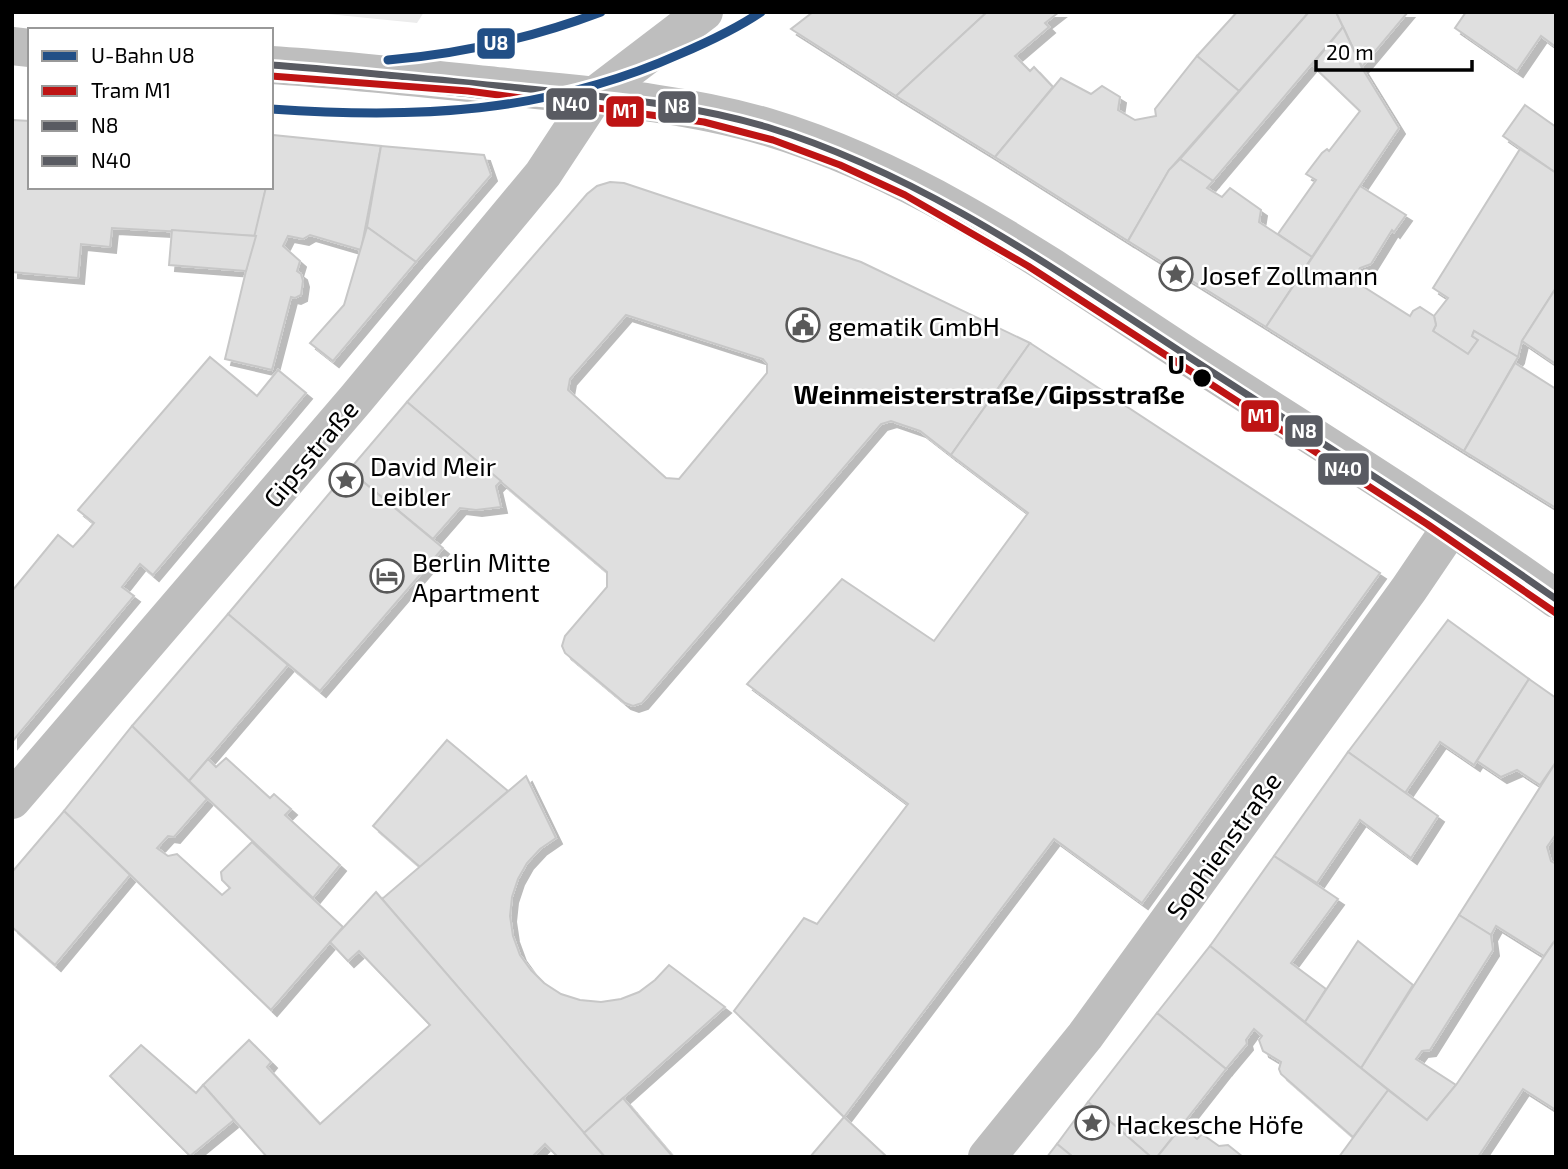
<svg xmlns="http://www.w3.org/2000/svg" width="1568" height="1169" font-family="'Exo 2',sans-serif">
	<defs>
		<filter id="shadow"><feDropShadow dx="6" dy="6" stdDeviation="0" flood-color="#0004"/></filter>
	</defs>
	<rect width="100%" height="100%" fill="#fff"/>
	<!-- green -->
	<path fill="#ececec" d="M308 12H424L417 23Z"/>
	<!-- building -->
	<g fill="#dfdfdf" stroke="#c7c7c7" stroke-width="2" fill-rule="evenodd" filter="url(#shadow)">
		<path d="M813 12H987L896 96 791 29Z"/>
		<path d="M987 12H1059L1045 23 1049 27 1015 56 1030 71 1034 67 1053 87 995 157 896 96Z"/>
		<path d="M1237 12H1309L1239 91 1197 56Z"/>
		<path d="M1309 12H1336L1343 27 1213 181 1180 159Z"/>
		<path d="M1336 12H1408L1362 67Z"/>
		<path d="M1466 12H1556V47L1541 36 1517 71 1455 28Z"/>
		<path d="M1343 27 1362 68 1399 128 1312 257 1278 234 1316 180 1306 174 1322 153 1327 149 1329 151 1360 111 1312 65Z"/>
		<path d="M1197 56 1239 91 1169 170 1128 241 995 157 1061 78 1091 94 1102 86 1120 97 1118 110 1135 120 1156 116 1155 109Z"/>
		<path d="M1525 105 1556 127V173L1503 136Z"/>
		<path d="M12 120 30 121V187H266L256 236 112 228 110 247 81 244 78 278 12 272Z"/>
		<path d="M273 135 381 146 361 250 310 235 303 239 288 236 283 246 300 261 297 271 301 274 303 281 301 295 295 298 291 297 272 370 225 359 266 187H271Z"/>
		<path d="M381 146 484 155 491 175 416 262 367 227Z"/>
		<path d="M1520 149 1556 173V288L1522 341 1518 357 1474 331 1472 336 1478 340 1468 354 1433 331 1436 325 1434 316 1448 298 1433 288Z"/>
		<path d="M1180 159 1213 181 1207 188 1222 197 1230 188 1261 210 1259 222 1312 257 1266 327 1128 241 1169 170Z"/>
		<path d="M610 182 624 183 861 262 1030 343 951 455 920 431 891 421 881 424 642 703 633 706 625 703 565 653 562 646 565 636 607 587V572L407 402 587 194 597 186ZM626 315 763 359 767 364V373L679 479 666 478 568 390 570 379Z"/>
		<path d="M1360 186 1406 215 1394 232 1392 230 1371 264 1360 268 1353 280 1410 316 1413 311 1420 307 1434 316 1436 325 1433 331 1468 354 1478 340 1472 336 1474 331 1518 357 1464 451 1266 327Z"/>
		<path d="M367 227 416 262 333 361 310 343 344 305Z"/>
		<path d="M172 230 256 236 246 271 169 265Z"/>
		<path d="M1556 288V364L1522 341Z"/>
		<path d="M1030 343 1380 573 1142 903 1054 839 844 1117 734 1011 804 918 817 924 908 804 747 684 842 579 934 641 1028 513 951 455Z"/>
		<path d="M210 357 257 396 278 370 306 393 153 575 140 564 122 587 134 596 12 742V591L58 535 73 547 84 535 94 523 78 510Z"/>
		<path d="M1515 363 1556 389V508L1464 451Z"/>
		<path d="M407 402 501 481 496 486 501 507 476 510 460 508 433 539 349 470Z"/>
		<path d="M349 470 443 548 320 691 228 614Z"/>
		<path d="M228 614 288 665 189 781 132 726Z"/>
		<path d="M1448 620 1529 679 1474 765 1440 742 1405 793 1348 752Z"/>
		<path d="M1529 679 1556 698V762L1540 785 1517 770 1501 777 1477 761Z"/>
		<path d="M132 726 207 799 174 837 168 836 157 848 168 856 177 854 222 895 230 888 222 880 221 872 252 842 343 927 271 1010 64 811Z"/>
		<path d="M447 740 508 791 420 867 373 826Z"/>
		<path d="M1348 752 1438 816 1411 858 1360 820 1317 883 1274 856Z"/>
		<path d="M226 758 270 798 274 794 291 809 285 815 340 865 313 898 189 781 208 759 216 767Z"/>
		<path d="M1556 762V834L1547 847 1551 861 1556 864V939L1544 956 1496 926 1491 935 1459 915Z"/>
		<path d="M526 776 556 838 540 849 527 863 518 879 512 897 510 916 513 936 520 955 531 970 544 983 561 994 580 1000 601 1002 621 999 639 992 655 980 669 965 725 1007 584 1133 382 899Z"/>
		<path d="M64 811 130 875 55 965 12 927V872Z"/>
		<path d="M1274 856 1338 899 1291 963 1326 989 1305 1022 1210 946Z"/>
		<path d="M376 892 382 899 605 1157H558L545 1144 532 1157H267L203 1085 249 1040 271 1062 267 1067 320 1124 430 1025 359 951 348 961 330 942Z"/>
		<path d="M1459 915 1491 935 1493 950 1430 1050 1422 1051 1416 1059 1456 1085 1427 1120 1361 1068Z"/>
		<path d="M1556 939V1110L1523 1089 1478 1157H1339L1388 1090 1427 1120 1456 1085Z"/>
		<path d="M1358 941 1413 985 1361 1068 1305 1022Z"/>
		<path d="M1210 946 1388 1090 1353 1137 1281 1074 1279 1069 1281 1062 1263 1051 1259 1040 1262 1036 1254 1029 1246 1040 1247 1044 1226 1069 1157 1013Z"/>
		<path d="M1157 1013 1226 1069 1157 1157H1151L1088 1102Z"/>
		<path d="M141 1045 196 1093 203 1085 234 1120 190 1156 110 1076Z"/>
		<path d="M623 1098 673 1157H605L584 1133Z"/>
		<path d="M1088 1102 1151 1157H1073L1057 1144Z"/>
		<path d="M844 1117 887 1157H810Z"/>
		<path d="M1182 1126 1197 1139 1202 1134 1219 1146 1228 1145 1243 1157H1157Z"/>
		<path d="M1057 1144 1073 1157H1047Z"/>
	</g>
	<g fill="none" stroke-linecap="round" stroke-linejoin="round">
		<!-- minor -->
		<g stroke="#bebebe" stroke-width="38">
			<path d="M12 800 356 399 519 203 543 174 595 95"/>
			<path d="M987 1157 1085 1036 1409 589 1451 527"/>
		</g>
		<!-- tertiary -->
		<g stroke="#bebebe" stroke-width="38">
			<path d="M12 46 30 48"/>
			<path d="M271 65C350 70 428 79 506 87 594 96 682 102 767 127 924 174 1057 271 1192 359 1314 438 1438 514 1556 599"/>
			<path d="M595 95 704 12"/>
		</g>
		<defs>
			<path id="bus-1" d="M271 65C354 71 437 80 520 88 603 97 687 103 767 127 923 175 1057 271 1192 359 1314 438 1437 515 1556 599"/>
			<path id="bus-2" d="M271 76C354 81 437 91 519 99 601 107 686 113 765 137 920 185 1053 281 1188 369 1309 448 1432 524 1550 608"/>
		</defs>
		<!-- bus-1 casing -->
		<use href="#bus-1" stroke="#fff" stroke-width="12"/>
		<!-- bus-2 casing -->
		<use href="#bus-2" stroke="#fff" stroke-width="12"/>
		<!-- bus-1 -->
		<use href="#bus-1" stroke="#595b62" stroke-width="7"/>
		<!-- bus-2 -->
		<use href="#bus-2" stroke="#595b62" stroke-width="7"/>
		<defs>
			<path id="tram-1" d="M271 76 468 91 704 122 773 140 840 165 905 195 1028 266 1427 524 1556 613"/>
		</defs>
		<!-- tram-1 casing -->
		<use href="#tram-1" stroke="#fff" stroke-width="12"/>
		<!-- tram-1 -->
		<use href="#tram-1" stroke="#be1414" stroke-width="7"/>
		<defs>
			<g id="metro-1">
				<path d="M388 60C462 54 532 38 601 12"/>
				<path d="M271 109C415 119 546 114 680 54 708 42 736 29 761 12"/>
			</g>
		</defs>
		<!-- metro-1 casing -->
		<use href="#metro-1" stroke="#fff" stroke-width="14"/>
		<!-- metro-1 -->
		<use href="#metro-1" stroke="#224f86" stroke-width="9"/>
	</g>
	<!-- icons -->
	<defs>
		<symbol id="sight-ring" viewBox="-11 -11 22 22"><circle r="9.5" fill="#fff" stroke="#595959" stroke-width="1.5"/><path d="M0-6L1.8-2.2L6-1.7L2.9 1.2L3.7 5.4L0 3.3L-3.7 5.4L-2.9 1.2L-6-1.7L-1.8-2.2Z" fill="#595959"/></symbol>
		<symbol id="civic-ring" viewBox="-11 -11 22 22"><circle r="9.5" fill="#fff" stroke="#595959" stroke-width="1.5"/><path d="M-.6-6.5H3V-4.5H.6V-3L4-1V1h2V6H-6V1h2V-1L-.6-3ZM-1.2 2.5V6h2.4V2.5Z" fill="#595959"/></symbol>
		<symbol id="hotel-ring" viewBox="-11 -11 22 22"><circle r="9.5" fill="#fff" stroke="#595959" stroke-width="1.5"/><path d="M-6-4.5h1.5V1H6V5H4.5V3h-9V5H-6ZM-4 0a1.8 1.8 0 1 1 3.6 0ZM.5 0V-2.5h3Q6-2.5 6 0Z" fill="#595959"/></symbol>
	</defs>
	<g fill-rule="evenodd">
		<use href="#sight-ring" x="1157" y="255" width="38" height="38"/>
		<use href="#civic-ring" x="784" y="306" width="38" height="38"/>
		<use href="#sight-ring" x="327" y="461" width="38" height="38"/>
		<use href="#hotel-ring" x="368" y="557" width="38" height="38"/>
		<use href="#sight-ring" x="1073" y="1104" width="38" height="38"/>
	</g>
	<!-- markers -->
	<circle fill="#000" stroke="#fff" stroke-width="2.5" cx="1202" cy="378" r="10"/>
	<g text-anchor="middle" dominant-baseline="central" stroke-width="5" stroke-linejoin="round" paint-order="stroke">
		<!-- poi labels -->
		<g font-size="26" fill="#000" stroke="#fff" text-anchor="start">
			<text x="1200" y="274">Josef Zollmann</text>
			<text x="828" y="325">gematik GmbH</text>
			<text x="370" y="465">David Meir<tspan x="370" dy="30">Leibler</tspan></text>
			<text x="412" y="561">Berlin Mitte<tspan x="412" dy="30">Apartment</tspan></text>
			<text x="1116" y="1123">Hackesche Höfe</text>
		</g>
		<!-- stop labels -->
		<g font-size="26" font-weight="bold" fill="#000" stroke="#fff" text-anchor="end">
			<text x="1185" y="363">U<tspan x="1185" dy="30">Weinmeisterstraße/Gipsstraße</tspan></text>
		</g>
		<!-- street labels -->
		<g font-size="26" fill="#000" stroke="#fff">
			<text transform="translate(310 453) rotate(-50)">Gipsstraße</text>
			<text transform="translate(1223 845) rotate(-54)">Sophienstraße</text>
		</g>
	</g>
	<g stroke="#fff" stroke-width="2.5">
		<rect x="476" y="27" width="40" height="33" rx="7" fill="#224f86"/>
		<rect x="545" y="87" width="53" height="34" rx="7" fill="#595b62"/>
		<rect x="657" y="90" width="40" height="34" rx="7" fill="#595b62"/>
		<rect x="605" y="95" width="40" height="33" rx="7" fill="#be1414"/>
		<rect x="1240" y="399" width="40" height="34" rx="7" fill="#be1414"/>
		<rect x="1284" y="414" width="40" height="34" rx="7" fill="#595b62"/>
		<rect x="1317" y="452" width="53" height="34" rx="7" fill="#595b62"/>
	</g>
	<g font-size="19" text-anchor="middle" font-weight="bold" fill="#fff">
		<text x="496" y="50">U8</text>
		<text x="571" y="111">N40</text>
		<text x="677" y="113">N8</text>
		<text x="625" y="118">M1</text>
		<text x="1260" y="423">M1</text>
		<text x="1304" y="438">N8</text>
		<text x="1343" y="476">N40</text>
	</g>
	<!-- border -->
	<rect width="1568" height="1169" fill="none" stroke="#000000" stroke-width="28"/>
	<!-- legend -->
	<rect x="28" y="28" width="245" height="161" fill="#ffffff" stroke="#999999" stroke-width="2"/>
	<rect x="42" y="51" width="35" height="10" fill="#224f86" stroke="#999999" stroke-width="2"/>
	<text x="91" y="63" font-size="21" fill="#000000">U-Bahn U8</text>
	<rect x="42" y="86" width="35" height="10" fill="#be1414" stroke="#999999" stroke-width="2"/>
	<text x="91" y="98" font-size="21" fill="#000000">Tram M1</text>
	<rect x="42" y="121" width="35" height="10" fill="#595b62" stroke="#999999" stroke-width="2"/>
	<text x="91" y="133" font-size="21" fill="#000000">N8</text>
	<rect x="42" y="156" width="35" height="10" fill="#595b62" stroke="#999999" stroke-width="2"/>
	<text x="91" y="168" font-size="21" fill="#000000">N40</text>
	<!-- scale -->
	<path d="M1316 60v10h156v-10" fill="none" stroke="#000000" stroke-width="3.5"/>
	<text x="1326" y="60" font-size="21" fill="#000000" stroke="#ffffff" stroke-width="5" paint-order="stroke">20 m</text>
</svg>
